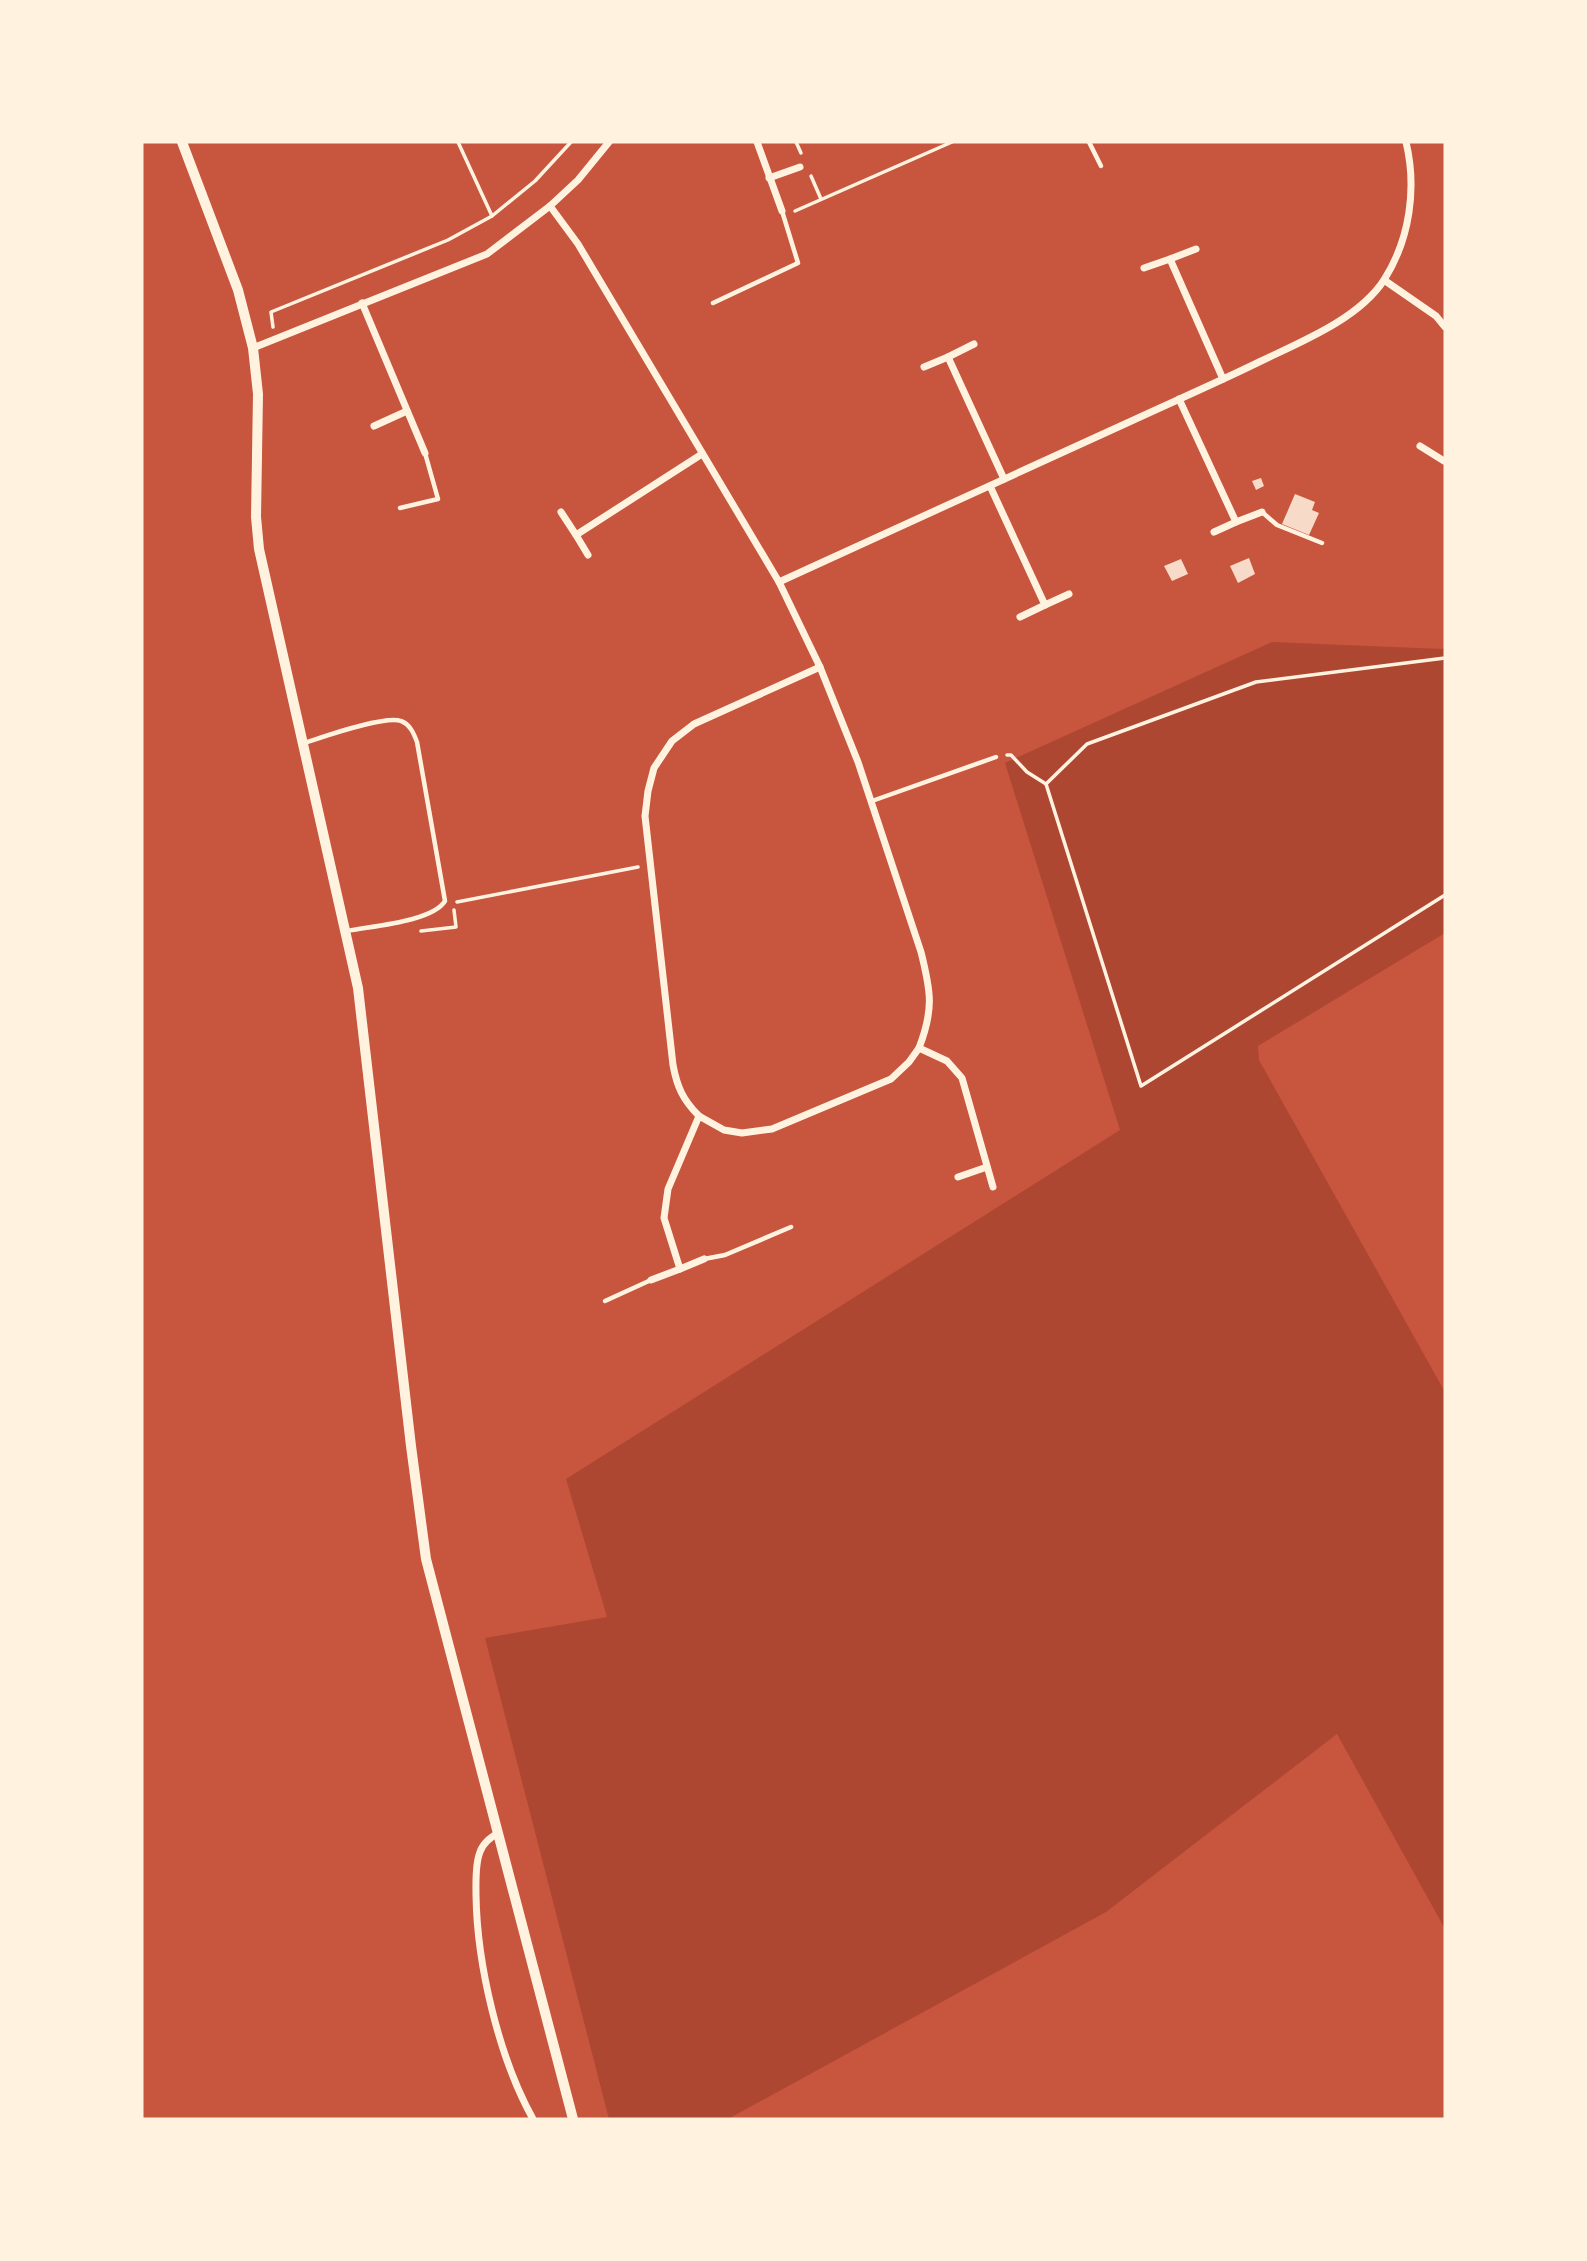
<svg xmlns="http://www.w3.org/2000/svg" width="1587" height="2261" font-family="Figtree,sans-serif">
	<rect width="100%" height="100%" fill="#c8553d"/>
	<!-- green -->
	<path fill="#ae4732" d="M1272 642 1442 649 1445 647V933L1258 1046 1259 1060 1445 1392V1929L1337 1734 1106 1912 728 2119H609L485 1638 607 1617 566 1479 1120 1130 1005 763Z"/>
	<!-- building -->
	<g fill="#f7dbc8">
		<path d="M1261 478 1264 486 1256 490 1252 481Z"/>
		<path d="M1295 494 1315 502 1312 510 1319 513 1309 535 1282 524Z"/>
		<path d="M1249 558 1255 574 1238 583 1230 566Z"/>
		<path d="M1181 559 1188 574 1172 581 1164 566Z"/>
	</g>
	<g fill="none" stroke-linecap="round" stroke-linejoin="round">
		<!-- path -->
		<g stroke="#fff3e0" stroke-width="3.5">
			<path d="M458 142 492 216"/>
			<path d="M796 142 801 153"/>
			<path d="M811 176 821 199"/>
			<path d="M795 211 952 142"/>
			<path d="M273 327 271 312 448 240 492 216 535 181 571 142"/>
			<path d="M1445 658 1256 682 1087 744 1046 784 1141 1086 1445 895"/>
			<path d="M1007 755H1011L1027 772 1046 784"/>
			<path d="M457 902 638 867"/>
			<path d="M421 931 456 927 454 910"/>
		</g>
		<!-- service -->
		<g stroke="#fff3e0" stroke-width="4.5">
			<path d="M1089 142 1101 166"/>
			<path d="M713 303 798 263 782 211"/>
			<path d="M400 508 438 499 425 453"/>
			<path d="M1262 512 1277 525 1322 543"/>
			<path d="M304 743C323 737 385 715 401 721 410 724 414 734 417 742L445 901C432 922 371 926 347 931"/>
			<path d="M872 801 996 757"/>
			<path d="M704 1259 725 1255 791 1227"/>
			<path d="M605 1301 651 1280"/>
		</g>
		<!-- minor -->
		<g stroke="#fff3e0" stroke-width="7">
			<path d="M757 142 782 211"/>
			<path d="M769 178 800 167"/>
			<path d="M550 206 578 244 779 582 820 667 858 762 921 952C931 992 934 1009 919 1048L947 1061 962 1078 993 1187"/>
			<path d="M1170 259 1196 249"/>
			<path d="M1144 268 1170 259 1223 379"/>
			<path d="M1384 280 1436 316 1445 327"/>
			<path d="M362 303 425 453"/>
			<path d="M253 348 487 254 550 206 578 180 609 142"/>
			<path d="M948 357 974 344"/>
			<path d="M924 367 948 357 1004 479"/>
			<path d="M1179 399 1236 522 1214 532"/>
			<path d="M374 426 407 411"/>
			<path d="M1420 446 1444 461"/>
			<path d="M990 486 1045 605 1020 617"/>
			<path d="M561 512 576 535"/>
			<path d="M1236 522 1262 512"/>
			<path d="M588 555 576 535 702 454"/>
			<path d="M779 582C895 529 1011 476 1127 423 1170 403 1214 384 1257 363 1298 343 1358 320 1384 280 1410 239 1417 188 1406 142"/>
			<path d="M1045 605 1069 594"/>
			<path d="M699 1116C683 1100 677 1087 673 1065L645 816 648 791 654 768 672 741 694 724 820 667"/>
			<path d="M958 1177 987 1167"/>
			<path d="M680 1269 704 1259"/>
			<path d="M651 1280 680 1269 664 1218 668 1189 699 1116 724 1130 742 1133 772 1129 891 1079 909 1062 919 1048"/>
			<path d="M498 1833C490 1838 483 1843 480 1852 475 1864 476 1882 476 1895 477 1965 499 2058 533 2119"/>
		</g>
		<!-- tertiary -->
		<path stroke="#fff3e0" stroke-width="10" d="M182 142 238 290 253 348 258 394 256 517 259 549 358 988 411 1446 426 1559 573 2119"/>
	</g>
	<!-- border -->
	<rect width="1587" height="2261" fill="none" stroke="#fff3e0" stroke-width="287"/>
</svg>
